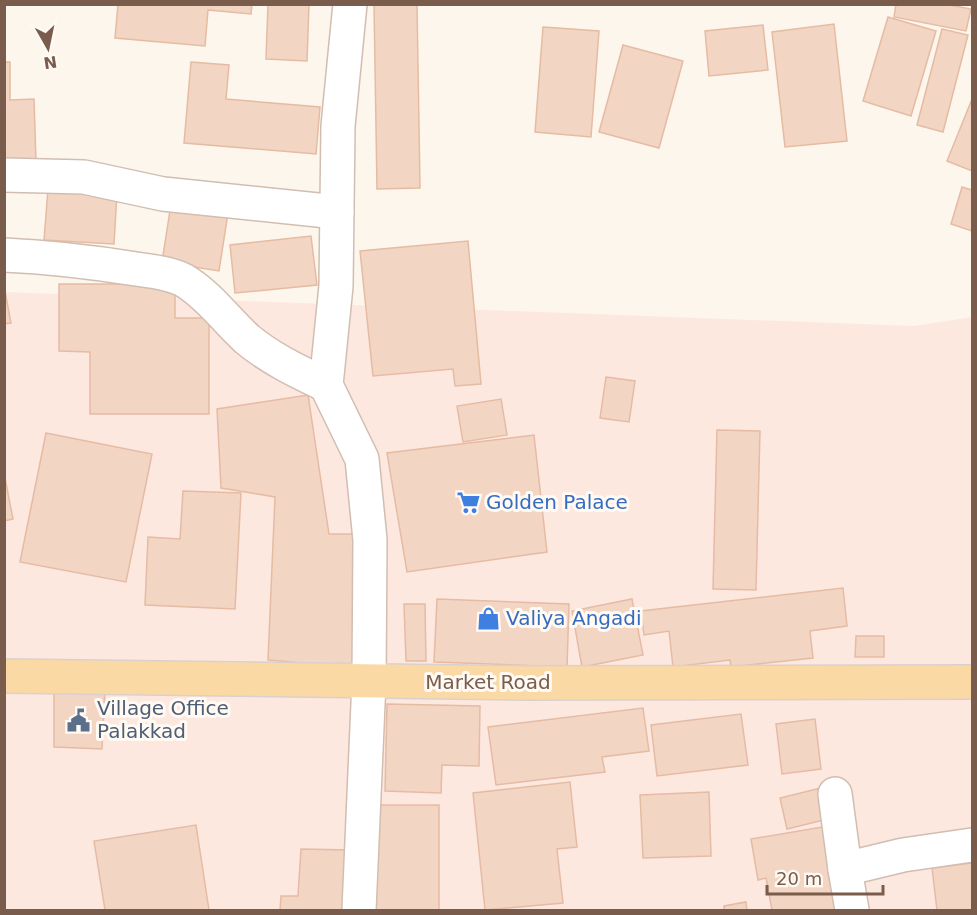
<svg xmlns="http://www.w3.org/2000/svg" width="977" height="915" font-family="'DejaVu Sans',sans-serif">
	<rect width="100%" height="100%" fill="#fdf6ec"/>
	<!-- commercial -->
	<path fill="#fde8e0" d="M5 292 914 326 972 317V910H5Z"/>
	<!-- building -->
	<g fill="#f3d5c3" stroke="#e6bba3" stroke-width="1.5">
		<path d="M118 4H252L251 14 208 10 205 46 115 38Z"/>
		<path d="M268 4H309L307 61 266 59Z"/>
		<path d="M374 4H417L420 188 377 189Z"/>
		<path d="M896 4H945L971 9 966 31 894 17Z"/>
		<path d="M888 17 936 31 911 116 863 101Z"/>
		<path d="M834 24 847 141 785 147 772 32Z"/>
		<path d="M763 25 768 70 709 76 705 31Z"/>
		<path d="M543 27 599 31 591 137 535 132Z"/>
		<path d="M942 29 968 35 943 132 917 125Z"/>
		<path d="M623 45 683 61 659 148 599 132Z"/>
		<path d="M4 62H10V100L34 99 36 162 4 163Z"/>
		<path d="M191 62 229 65 226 99 320 107 316 154 184 143Z"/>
		<path d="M972 99V171L947 161Z"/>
		<path d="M962 187 972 190V231L951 224Z"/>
		<path d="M48 189 117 193 114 244 44 240Z"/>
		<path d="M171 204 228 213 219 271 162 262Z"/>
		<path d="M311 236 317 285 235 293 230 245Z"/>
		<path d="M468 241 481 384 455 386 453 369 373 376 360 251Z"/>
		<path d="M59 284H175V318H209V414H90V352L59 351Z"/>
		<path d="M4 286 11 323 4 324Z"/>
		<path d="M606 377 635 381 629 422 600 418Z"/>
		<path d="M308 395 329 534H354L357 666H337L268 660 275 497 221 488 217 409Z"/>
		<path d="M501 399 507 435 463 442 457 406Z"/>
		<path d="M717 430 760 431 756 590 713 589Z"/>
		<path d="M46 433 152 454 126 582 20 562Z"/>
		<path d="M534 435 547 552 407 572 387 453Z"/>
		<path d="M4 473 13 519 4 521Z"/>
		<path d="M183 491 241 493 235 609 145 605 148 537 180 539Z"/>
		<path d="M843 588 847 626 810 631 813 658 731 667 730 660 673 667 669 631 644 635 641 611Z"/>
		<path d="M437 599 569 604 567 667 434 662Z"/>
		<path d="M632 599 643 655 582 667 572 611Z"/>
		<path d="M404 604H425L426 661H406Z"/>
		<path d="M856 636H884V657H855Z"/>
		<path d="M105 691 102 749 54 747V692Z"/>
		<path d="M387 704 480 706 479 766 442 765 441 793 385 791Z"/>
		<path d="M643 708 649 751 602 757 605 772 496 785 488 727Z"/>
		<path d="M741 714 748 765 657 776 651 725Z"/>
		<path d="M815 719 821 769 782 774 776 724Z"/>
		<path d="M570 782 577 847 557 849 563 903 485 910 473 793Z"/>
		<path d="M825 787 832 818 787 829 780 798Z"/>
		<path d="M709 792 711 856 643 858 640 795Z"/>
		<path d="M372 805H439V910H373Z"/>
		<path d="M196 825 209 910H105L94 841Z"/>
		<path d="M828 826 843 910H772L766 878 758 880 751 839Z"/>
		<path d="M301 849 350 850 347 910H280L281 896H298Z"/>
		<path d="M972 863V910H937L932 868Z"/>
		<path d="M746 902 747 910H724V906Z"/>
	</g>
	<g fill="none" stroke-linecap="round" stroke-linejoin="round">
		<defs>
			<g id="minor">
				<path d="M350 4 338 126 336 286 326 385 362 459 370 540 369 681 359 910"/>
				<path d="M4 175 84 177 163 194 337 212"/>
				<path d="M4 255C49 257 92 262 136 269 151 271 176 274 188 283 211 298 227 321 247 339 271 359 299 372 326 385"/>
				<path d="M835 794 845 869 852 910"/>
				<path d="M845 869 903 855 972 845"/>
			</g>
			<path id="major" d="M4 676 527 683 972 682"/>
		</defs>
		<!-- minor casing -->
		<use href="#minor" stroke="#d1beb0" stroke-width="36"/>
		<!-- major casing -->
		<use href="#major" stroke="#dad1cd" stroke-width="36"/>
		<!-- minor -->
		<use href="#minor" stroke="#fff" stroke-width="33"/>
		<!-- major -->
		<use href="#major" stroke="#fbd9a5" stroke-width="33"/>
	</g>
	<!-- icons -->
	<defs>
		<symbol id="supermarket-bare" viewBox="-9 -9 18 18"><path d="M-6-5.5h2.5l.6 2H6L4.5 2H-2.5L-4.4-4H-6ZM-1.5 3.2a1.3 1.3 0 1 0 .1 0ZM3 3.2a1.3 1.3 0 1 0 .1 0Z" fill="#3f7fe0" stroke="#fffaf3" stroke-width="2.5" paint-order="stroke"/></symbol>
		<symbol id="shop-bare" viewBox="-9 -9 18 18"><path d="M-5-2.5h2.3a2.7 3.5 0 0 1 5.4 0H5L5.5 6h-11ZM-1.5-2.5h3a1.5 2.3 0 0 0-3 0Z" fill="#3f7fe0" stroke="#fffaf3" stroke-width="2.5" paint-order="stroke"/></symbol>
		<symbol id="civic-bare" viewBox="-9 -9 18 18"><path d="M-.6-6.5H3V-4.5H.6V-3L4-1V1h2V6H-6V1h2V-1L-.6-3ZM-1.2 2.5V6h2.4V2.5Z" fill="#5c6f8a" stroke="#fffaf3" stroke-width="2.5" paint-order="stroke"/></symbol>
	</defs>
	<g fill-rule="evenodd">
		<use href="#supermarket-bare" x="452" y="486" width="33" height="33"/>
		<use href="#shop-bare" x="472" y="602" width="33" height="33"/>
		<use href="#civic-bare" x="62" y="704" width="33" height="33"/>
	</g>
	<g text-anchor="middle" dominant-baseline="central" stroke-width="6" stroke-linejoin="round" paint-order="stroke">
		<!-- shop labels -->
		<g font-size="20" fill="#366cbe" stroke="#fffaf3" text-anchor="start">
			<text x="486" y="502">Golden Palace</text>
			<text x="506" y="618">Valiya Angadi</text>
		</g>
		<!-- street labels -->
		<g font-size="20" fill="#7a5c4d" stroke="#fffaf3">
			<text x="488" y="682">Market Road</text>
		</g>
		<!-- service labels -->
		<g font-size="20" fill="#4e5e75" stroke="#fffaf3" text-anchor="start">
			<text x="97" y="708">Village Office<tspan x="97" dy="23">Palakkad</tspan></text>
		</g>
	</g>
	<!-- border -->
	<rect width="977" height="915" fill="none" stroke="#7a5c4d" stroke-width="12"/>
	<!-- north arrow -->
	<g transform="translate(48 48) rotate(171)" stroke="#fffaf3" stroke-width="4.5" paint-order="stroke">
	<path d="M0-4.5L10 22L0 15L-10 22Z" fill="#7a5c4d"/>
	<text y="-9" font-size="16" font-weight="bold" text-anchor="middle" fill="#7a5c4d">N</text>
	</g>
	<!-- scale -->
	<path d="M767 885v9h116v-9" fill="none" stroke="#7a5c4d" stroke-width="3"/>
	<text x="776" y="885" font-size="18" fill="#7a5c4d" stroke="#fffaf3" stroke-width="4.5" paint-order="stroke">20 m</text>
</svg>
